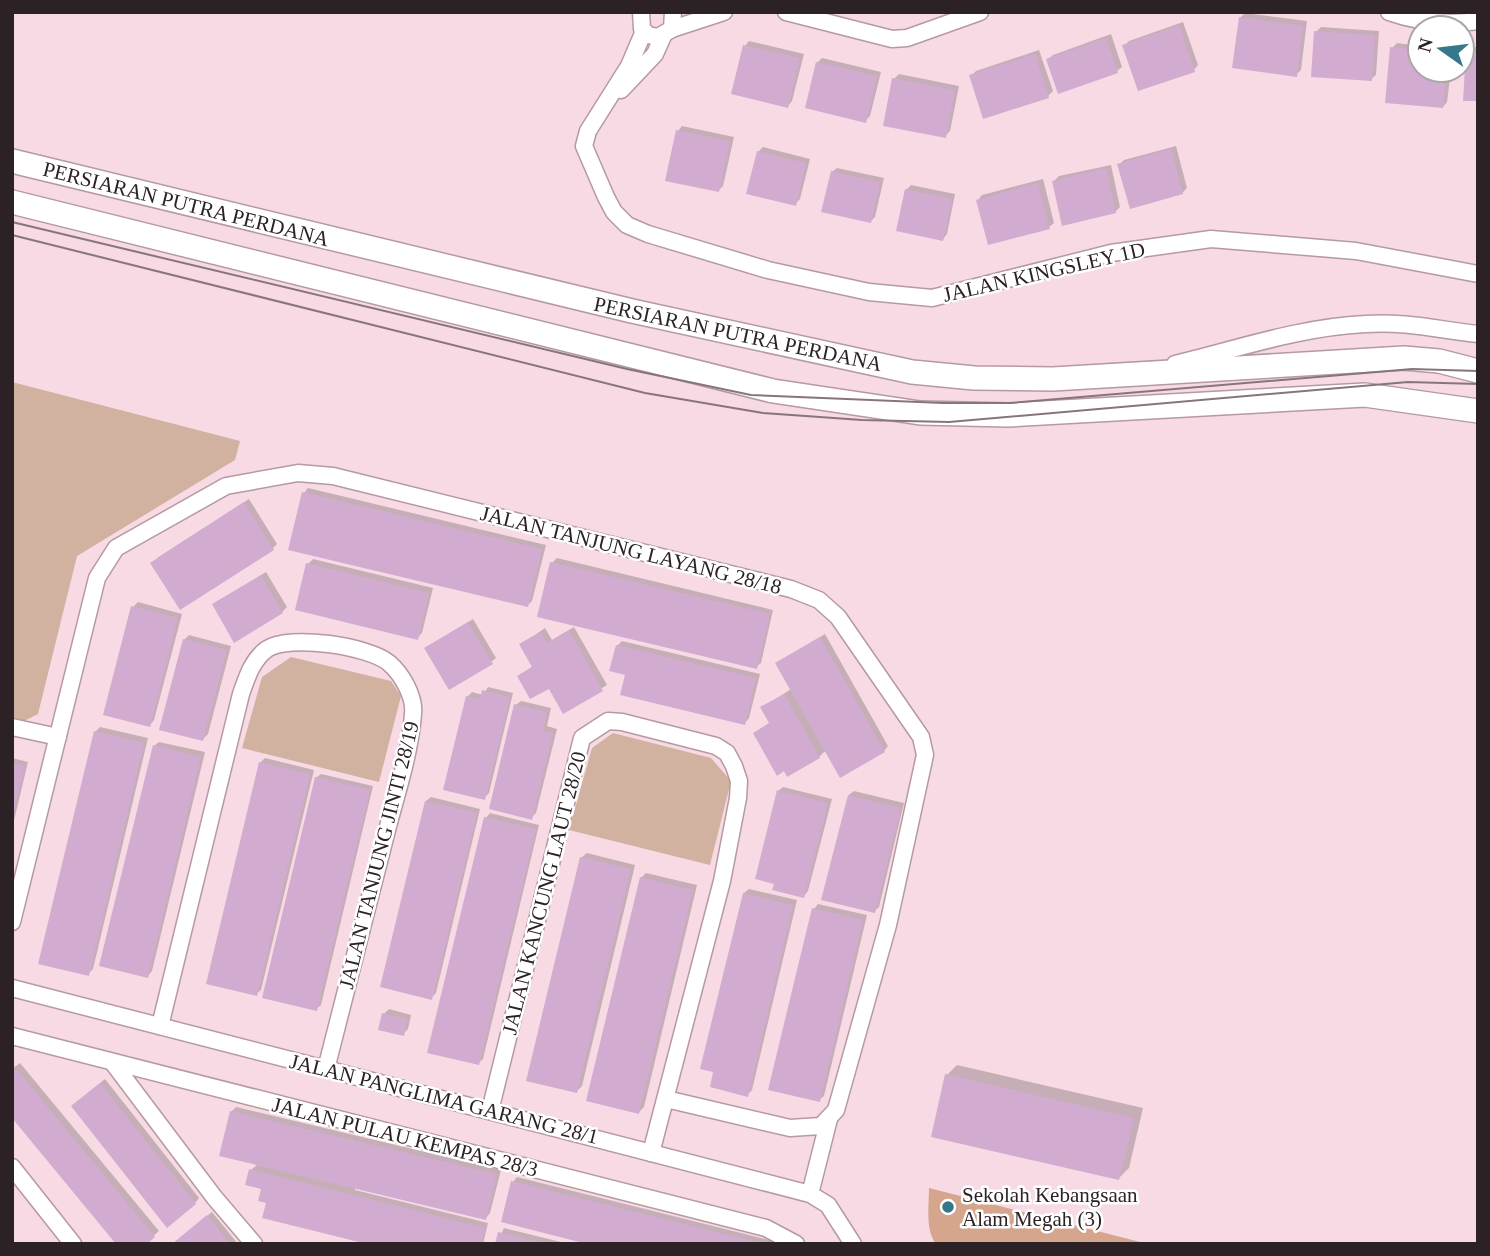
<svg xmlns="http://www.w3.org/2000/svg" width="1490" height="1256" font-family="Georgia,serif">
	<rect width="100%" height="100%" fill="#f7dae4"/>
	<!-- green -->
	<g fill="#d1b1a0">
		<path d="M12 382 240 441 235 460 77 556 38 714 24 721 12 718Z"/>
		<path d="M291 657 391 681 401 696 379 782 242 748 262 677Z"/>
		<path d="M613 733 711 758 731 781 710 865 569 830 592 748Z"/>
	</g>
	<!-- forest -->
	<path fill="#d5a68d" d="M929 1188 1148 1244H936C925 1230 929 1205 929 1188Z"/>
	<!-- shadow -->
	<g fill="#0003">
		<path d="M1245 13 1307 21 1301 70 1296 75 1240 18Z"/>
		<path d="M1183 22 1198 65 1194 70 1124 46 1129 41Z"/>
		<path d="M1321 27 1379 31 1376 75 1371 79 1316 32Z"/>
		<path d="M1111 34 1122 67 1117 71 1048 59 1053 55Z"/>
		<path d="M749 41 804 54 792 101 788 106 745 46Z"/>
		<path d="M1397 43 1420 46V70H1451L1447 102 1443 107 1392 48Z"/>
		<path d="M1472 47H1478V100L1468 52Z"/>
		<path d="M1039 50 1053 91 1048 96 971 76 976 71Z"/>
		<path d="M822 58 881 72 870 116 865 121 817 63Z"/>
		<path d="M899 74 959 86 950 131 945 136 894 79Z"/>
		<path d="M682 126 734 137 723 186 719 190 678 131Z"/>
		<path d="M1176 146 1187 188 1182 193 1119 165 1124 160Z"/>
		<path d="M763 147 810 159 800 199 795 204 758 152Z"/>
		<path d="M1111 165 1120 207 1115 212 1054 181 1059 176Z"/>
		<path d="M837 168 884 178 875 217 870 222 832 172Z"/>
		<path d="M1043 179 1054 223 1049 227 978 200 982 195Z"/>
		<path d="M911 185 955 194 947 234 943 239 906 190Z"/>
		<path d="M308 488 546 545 532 601 528 605 304 493Z"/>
		<path d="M249 499 277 544 273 548 157 558Z"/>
		<path d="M557 558 773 610 761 663 756 667 552 563Z"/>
		<path d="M313 559 433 588 422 633 417 638 308 564Z"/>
		<path d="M266 572 287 607 282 612 214 605Z"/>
		<path d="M138 602 182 614 154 720 150 725 133 607Z"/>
		<path d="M473 619 496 658 491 662 426 648Z"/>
		<path d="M574 627 607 685 564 711 549 686 519 676 533 666 521 645 545 628 552 640Z"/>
		<path d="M825 634 888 746 884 751 826 750 819 757 755 733 771 722 762 708 791 689 777 663Z"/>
		<path d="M189 635 231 646 208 734 203 739 184 640Z"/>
		<path d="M622 641 760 674 749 718 745 723 617 646Z"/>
		<path d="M488 687 513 693 489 793 484 798 467 697 472 692 483 695Z"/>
		<path d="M521 701 551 708 547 726 557 729 536 813 531 818 516 705Z"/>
		<path d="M100 727 148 738 93 969 88 974 95 732Z"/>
		<path d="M159 742 205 752 152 971 148 976 154 746Z"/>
		<path d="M12 758 28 762 12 829Z"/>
		<path d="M265 758 314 770 261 990 256 994 261 762Z"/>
		<path d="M321 774 373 786 321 1005 316 1009V778Z"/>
		<path d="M783 787 832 799 808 891 804 896 776 883 778 791Z"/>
		<path d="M854 791 904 803 879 907 874 911 849 795Z"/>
		<path d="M431 797 480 809 436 993 431 998 426 801Z"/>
		<path d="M490 813 539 825 483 1059 478 1063 486 818Z"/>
		<path d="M587 853 635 865 582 1086 577 1091 582 857Z"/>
		<path d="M646 873 697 885 644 1107 639 1112 641 878Z"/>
		<path d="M749 889 797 900 752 1090 747 1095 744 893Z"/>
		<path d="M818 904 867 915 824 1096 819 1100 814 909Z"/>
		<path d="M389 1009 411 1015 408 1029 403 1034 384 1014Z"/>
		<path d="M20 1063 159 1231 144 1244 12 1115V1069Z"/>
		<path d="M957 1065 1143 1108 1129 1168 1119 1178 947 1075Z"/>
		<path d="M105 1079 199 1198 195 1203 78 1101Z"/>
		<path d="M236 1107 501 1170 490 1213 486 1218 355 1187V1190L488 1223 483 1244H374L268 1202 263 1187 251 1170 258 1164 231 1112Z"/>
		<path d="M517 1177 773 1241 772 1244H594L513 1182Z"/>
		<path d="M212 1212 238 1244H175L180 1238Z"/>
		<path d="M504 1228 569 1244H497Z"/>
	</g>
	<!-- building -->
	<g fill="#d1acd0">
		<path d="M1239 17 1303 26 1297 77 1232 68Z"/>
		<path d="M1179 25 1195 72 1138 91 1122 45Z"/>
		<path d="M1314 31 1375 35 1372 81 1311 77Z"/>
		<path d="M1106 38 1118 73 1058 94 1046 59Z"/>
		<path d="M743 45 800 58 788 108 731 94Z"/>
		<path d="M1390 47 1420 50V70H1447L1443 108 1385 103Z"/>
		<path d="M1466 51H1478V101H1463Z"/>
		<path d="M1035 54 1049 98 983 119 969 75Z"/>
		<path d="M816 62 877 76 866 123 805 108Z"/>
		<path d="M892 78 955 90 946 138 883 126Z"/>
		<path d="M676 130 730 141 719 192 665 181Z"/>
		<path d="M1171 149 1183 194 1130 209 1117 164Z"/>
		<path d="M757 151 806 163 796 206 746 194Z"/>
		<path d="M1106 168 1116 213 1062 226 1052 181Z"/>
		<path d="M831 171 880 182 871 223 821 212Z"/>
		<path d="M1038 183 1050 229 988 245 976 200Z"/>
		<path d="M905 189 952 199 943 241 896 231Z"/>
		<path d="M302 492 542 549 528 607 288 550Z"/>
		<path d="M244 502 274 550 180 610 150 563Z"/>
		<path d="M550 562 770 614 757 669 537 617Z"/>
		<path d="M306 563 429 593 418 640 295 610Z"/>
		<path d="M261 575 283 613 234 643 212 604Z"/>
		<path d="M131 606 178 618 150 727 103 715Z"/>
		<path d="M468 622 493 664 449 690 424 648Z"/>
		<path d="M569 630 603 691 563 714 549 689 530 699 517 676 532 667 519 644 540 632 547 643Z"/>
		<path d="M820 637 885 752 840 778 775 663Z"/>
		<path d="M183 639 227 650 203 741 159 730Z"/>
		<path d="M616 645 756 678 745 725 620 695 625 675 609 671Z"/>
		<path d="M482 690 510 697 485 800 443 790 466 696 480 699Z"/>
		<path d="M784 694 820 758 787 777 784 771 777 776 753 733 769 723 760 707Z"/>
		<path d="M514 704 547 712 543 731 553 733 532 820 489 809Z"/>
		<path d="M94 731 144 743 89 976 38 964Z"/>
		<path d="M153 745 201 757 148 978 99 966Z"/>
		<path d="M259 762 310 774 257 996 206 984Z"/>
		<path d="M12 763 25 766 13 815H12Z"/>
		<path d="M315 777 370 790 317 1011 262 998Z"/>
		<path d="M777 790 828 803 804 898 772 890 774 884 755 879Z"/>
		<path d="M848 795 901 808 875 913 821 900Z"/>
		<path d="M425 801 477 813 432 1000 380 987Z"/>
		<path d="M484 817 536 829 479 1065 427 1053Z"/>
		<path d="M580 857 631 869 577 1093 526 1081Z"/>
		<path d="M640 877 693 890 639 1114 586 1101Z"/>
		<path d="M743 893 793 905 748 1097 710 1087 713 1072 700 1069Z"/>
		<path d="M812 908 863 920 820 1102 768 1090Z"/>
		<path d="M382 1013 407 1019 404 1036 378 1030Z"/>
		<path d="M14 1066 155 1237 147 1244H116L12 1118Z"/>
		<path d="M945 1074 1134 1118 1119 1180 931 1137Z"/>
		<path d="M100 1083 196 1204 167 1228 71 1106Z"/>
		<path d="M230 1111 497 1174 486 1220 219 1156Z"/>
		<path d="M249 1169 485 1228 481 1244H367L262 1218 266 1203 258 1201 261 1189 245 1185Z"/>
		<path d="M511 1181 761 1243 760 1244H587L501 1222Z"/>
		<path d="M207 1215 230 1244H172Z"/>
		<path d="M498 1232 544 1243V1244H495Z"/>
	</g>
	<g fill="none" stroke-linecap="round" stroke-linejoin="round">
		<defs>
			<g id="minor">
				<path d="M641 12 642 29 648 35 658 37 672 29 673 12"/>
				<path d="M786 12 892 39 907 38 980 12"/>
				<path d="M1389 12C1417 22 1449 25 1478 21"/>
				<path d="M672 29 724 12"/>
				<path d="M644 31 629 66 588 131 584 146 606 197 614 212 627 225 648 234 768 270 869 292 932 298 1111 253 1211 239 1356 251 1478 274"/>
				<path d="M621 90 655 54 663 36"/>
				<path d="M1175 364C1237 349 1301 327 1365 324 1404 321 1440 330 1478 334"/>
				<path d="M12 727 58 737"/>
				<path d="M12 922 97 578 116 548 226 486 298 473 333 476 791 589 819 600 838 617 921 737 925 755 888 925 836 1110 821 1126 790 1128 666 1099"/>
				<path d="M12 988 810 1194 828 1205 853 1244"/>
				<path d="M160 1026 241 694C247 677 252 660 267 649 289 634 369 646 389 663 402 674 415 697 413 714 410 755 395 798 385 838 365 915 345 992 326 1069"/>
				<path d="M12 1036 766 1228 796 1244"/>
				<path d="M113 1063 214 1197 254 1244"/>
				<path d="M490 1111 582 738 608 721 622 722 716 746 727 753 734 766 739 781 738 798 722 881 651 1153"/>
				<path d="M12 1167 73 1244"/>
				<path d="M810 1194 829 1119"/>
			</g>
			<g id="secondary">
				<path d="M12 161 632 311 912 372 974 378 1053 379 1404 358 1439 361 1478 371"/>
				<path d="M12 202 773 391 920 413 1008 415 1365 395 1478 411"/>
			</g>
		</defs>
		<!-- minor casing -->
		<use href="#minor" stroke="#b599a3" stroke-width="19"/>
		<!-- secondary casing -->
		<use href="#secondary" stroke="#b599a3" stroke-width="26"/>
		<!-- minor -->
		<use href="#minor" stroke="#fff" stroke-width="16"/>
		<!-- secondary -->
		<use href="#secondary" stroke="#fff" stroke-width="23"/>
		<!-- tram -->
		<g stroke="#88757c" stroke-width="2">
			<path d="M12 222 627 369 751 395 943 403H1011L1412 369 1478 371"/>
			<path d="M12 235 645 393 763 413 862 420 949 422 1408 382 1478 384"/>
		</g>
	</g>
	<!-- markers -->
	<circle fill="#357889" stroke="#fff" stroke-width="2.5" cx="948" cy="1207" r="7"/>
	<g text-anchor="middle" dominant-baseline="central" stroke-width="5" stroke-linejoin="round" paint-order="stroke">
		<!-- street labels -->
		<g font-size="21" fill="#2c2226" stroke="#fff">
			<text transform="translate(186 204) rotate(14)">PERSIARAN PUTRA PERDANA</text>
			<text transform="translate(1044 272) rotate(-13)">JALAN KINGSLEY 1D</text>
			<text transform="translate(738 334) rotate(12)">PERSIARAN PUTRA PERDANA</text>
			<text transform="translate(631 550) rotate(14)">JALAN TANJUNG LAYANG 28/18</text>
			<text transform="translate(379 855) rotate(-76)">JALAN TANJUNG JINTI 28/19</text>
			<text transform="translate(544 893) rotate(-76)">JALAN KANCUNG LAUT 28/20</text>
			<text transform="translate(444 1099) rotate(14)">JALAN PANGLIMA GARANG 28/1</text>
			<text transform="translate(405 1137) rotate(14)">JALAN PULAU KEMPAS 28/3</text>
		</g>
		<!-- poi labels -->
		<g font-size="21" fill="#2c2226" stroke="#fff" text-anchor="start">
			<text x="962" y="1195">Sekolah Kebangsaan<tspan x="962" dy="24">Alam Megah (3)</tspan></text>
		</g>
	</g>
	<!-- border -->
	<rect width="1490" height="1256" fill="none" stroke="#2c2226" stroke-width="28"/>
	<!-- north arrow -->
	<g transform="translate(1441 49) rotate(284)"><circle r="33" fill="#ffffff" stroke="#aba7a8" stroke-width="2"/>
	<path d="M0-5L12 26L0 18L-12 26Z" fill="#357889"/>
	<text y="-10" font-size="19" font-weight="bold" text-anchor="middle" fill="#2c2226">N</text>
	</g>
</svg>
